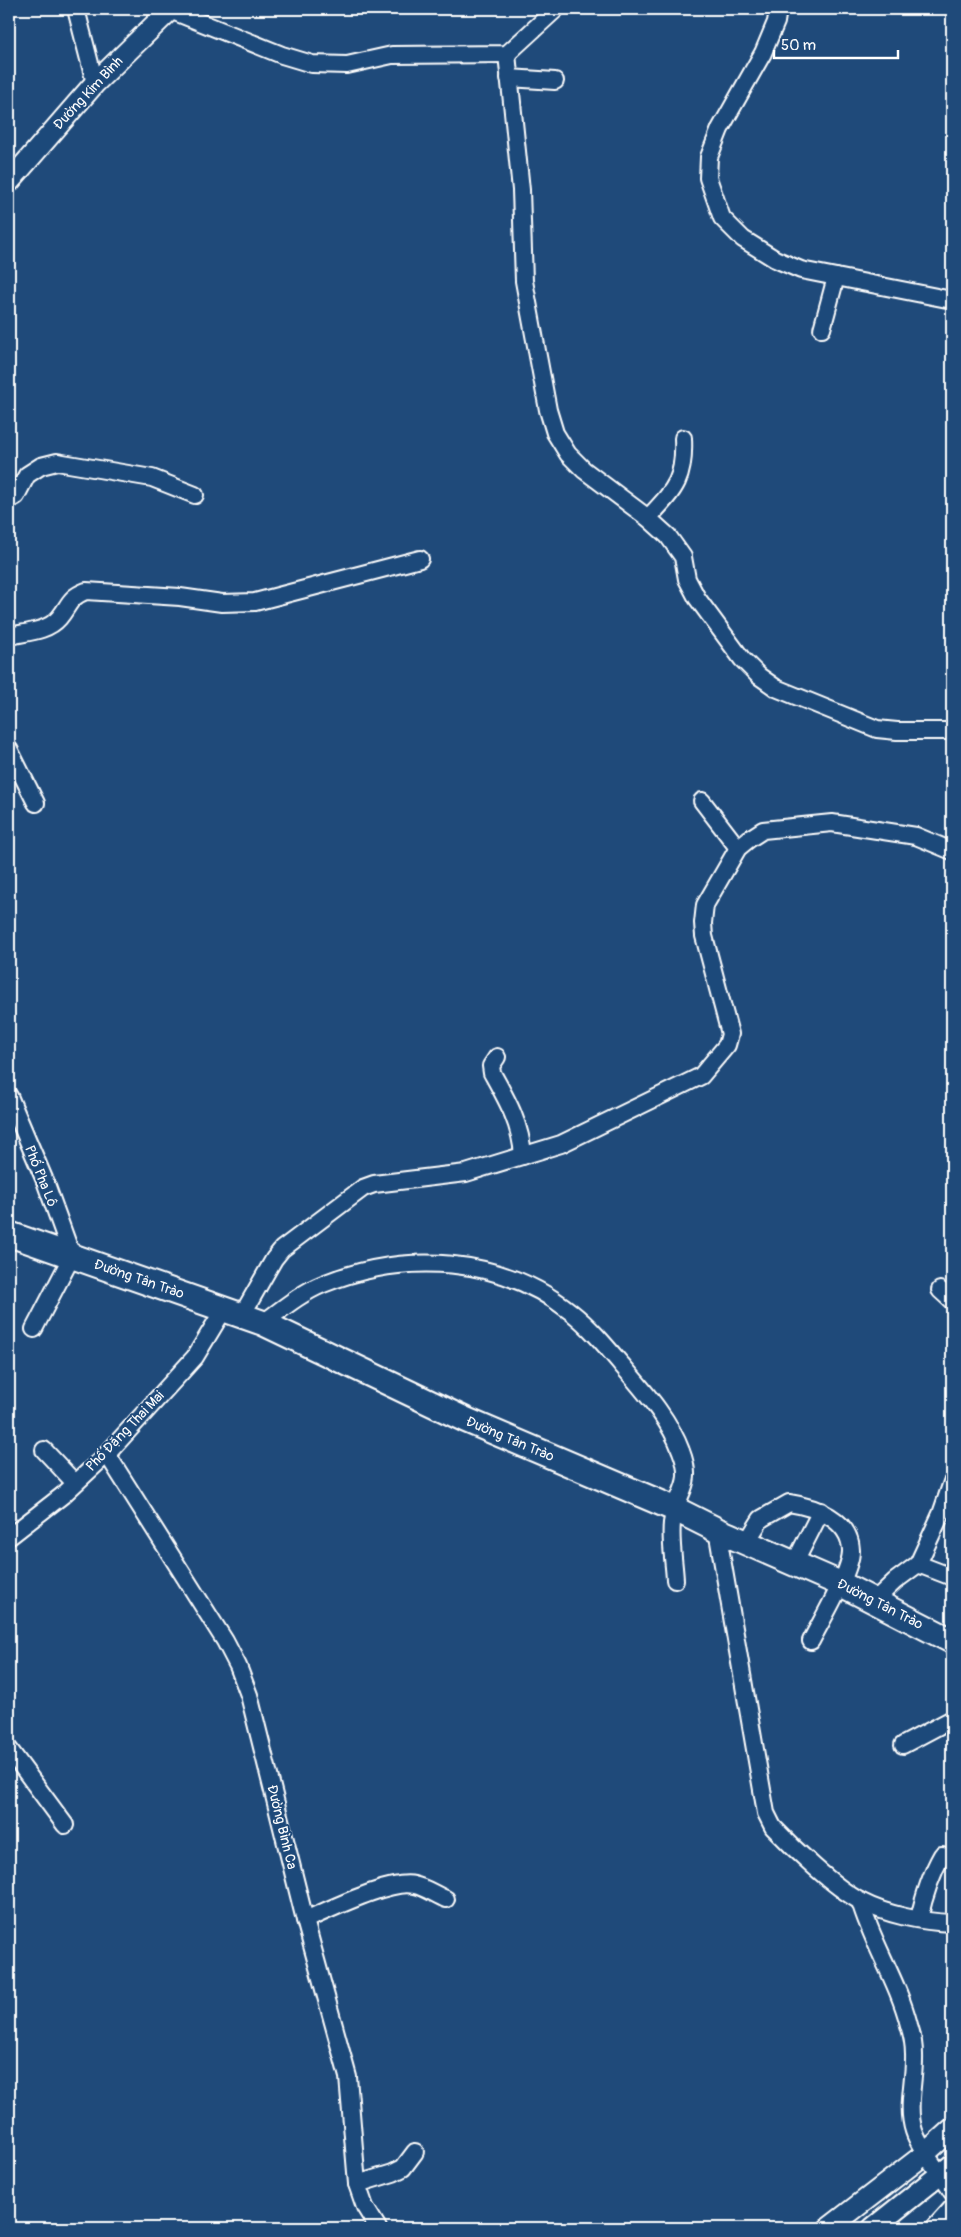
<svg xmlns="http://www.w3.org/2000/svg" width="961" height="2237" font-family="Pangolin,sans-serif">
	<rect width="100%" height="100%" fill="#1f4a7a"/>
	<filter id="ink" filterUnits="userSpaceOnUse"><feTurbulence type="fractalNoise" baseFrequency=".02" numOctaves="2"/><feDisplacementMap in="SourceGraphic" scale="10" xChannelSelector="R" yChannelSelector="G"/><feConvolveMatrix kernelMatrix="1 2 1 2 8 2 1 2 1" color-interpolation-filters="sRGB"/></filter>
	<g filter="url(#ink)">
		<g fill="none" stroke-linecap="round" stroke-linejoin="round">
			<defs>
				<g id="minor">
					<path d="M76 9 95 83"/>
					<path d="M778 9 776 22 763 53 720 129 709 157 708 178 722 218 743 239 775 259 801 270 952 300"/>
					<path d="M170 10 282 55 312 64 347 65 392 55 507 54 556 9"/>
					<path d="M507 54 521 190 524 281 548 410 555 433 568 454 584 470 648 518 668 536 683 557 687 579 697 598 742 659 759 676 776 688 877 729 897 731H952"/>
					<path d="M509 78 555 81"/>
					<path d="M822 329 836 277"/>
					<path d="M9 500 16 496 27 475 41 466 57 462 152 478 195 495"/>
					<path d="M648 518C675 489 685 480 683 438"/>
					<path d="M9 636C25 632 47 632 59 618 70 605 68 598 86 591L180 597 222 603 255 602 420 559"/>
					<path d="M9 749 36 803"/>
					<path d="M702 801 738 848"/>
					<path d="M497 1057 491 1066 492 1073C507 1100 521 1124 523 1156"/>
					<path d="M9 1096 45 1181 72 1256 34 1329"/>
					<path d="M940 1290 952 1301"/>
					<path d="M242 1315 274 1259 282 1249 363 1188 374 1184 466 1173 561 1144 701 1076 727 1045 730 1034 704 936 703 923 705 905 738 848 749 839 763 830 832 823 916 836 952 851"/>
					<path d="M263 1323C282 1309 301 1293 323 1284 405 1251 501 1256 571 1312 590 1327 605 1345 621 1364 643 1390 669 1418 681 1451 695 1487 676 1491 672 1523 670 1542 674 1561 675 1580"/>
					<path d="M44 1450 75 1483"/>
					<path d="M107 1454 225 1641 238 1666 249 1695 305 1920 348 2077 357 2184 365 2207 378 2228"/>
					<path d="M717 1530 766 1813 773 1827C794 1849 834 1887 860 1901 887 1915 922 1922 952 1923"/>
					<path d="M9 1537 63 1495 107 1454 195 1357 224 1309"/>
					<path d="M746 1543 761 1519 789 1503C815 1507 850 1519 851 1550 852 1570 821 1621 811 1641"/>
					<path d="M794 1564 821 1511"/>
					<path d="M918 1564 941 1514 952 1482"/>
					<path d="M874 1601 895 1581 918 1564 952 1577"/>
					<path d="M903 1745 952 1719"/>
					<path d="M9 1749 65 1825"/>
					<path d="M860 1901C872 1943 898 1981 909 2025 912 2034 914 2045 914 2055 915 2079 906 2107 914 2131 920 2150 941 2174 952 2192"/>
					<path d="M919 1919C924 1896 930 1876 942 1855"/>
					<path d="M305 1920C329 1910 391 1879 414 1885 425 1887 436 1895 446 1899"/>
					<path d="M357 2184 393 2173 403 2168 415 2152"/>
					<path d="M934 2228 952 2208"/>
				</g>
				<g id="major">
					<path d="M9 182 95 83 171 9"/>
					<path d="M829 2228 921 2157 952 2129"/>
					<path d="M873 2228 952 2165"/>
				</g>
				<path id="highway" d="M9 1234 263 1323 466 1420 675 1509 717 1530 841 1584 952 1641"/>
			</defs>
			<!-- minor casing -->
			<use href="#minor" stroke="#fff" stroke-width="20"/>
			<!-- major casing -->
			<use href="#major" stroke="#fff" stroke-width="24"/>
			<!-- highway casing -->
			<use href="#highway" stroke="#fff" stroke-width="28"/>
			<!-- minor -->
			<use href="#minor" stroke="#1f4a7a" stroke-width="16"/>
			<!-- major -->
			<use href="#major" stroke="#1f4a7a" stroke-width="20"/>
			<!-- highway -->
			<use href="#highway" stroke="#1f4a7a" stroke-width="24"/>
		</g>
	</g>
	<g text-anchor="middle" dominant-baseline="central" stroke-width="4" stroke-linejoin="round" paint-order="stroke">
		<!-- street labels -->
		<g font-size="14" fill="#fff" stroke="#1f4a7a">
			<text transform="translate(88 93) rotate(-47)">Đường Kim Bình</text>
			<text transform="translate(41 1176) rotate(68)">Phố Pha Lô</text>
			<text transform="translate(139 1279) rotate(19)">Đường Tân Trào</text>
			<text transform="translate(125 1431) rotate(-46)">Phố Đặng Thai Mai</text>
			<text transform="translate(510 1439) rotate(23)">Đường Tân Trào</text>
			<text transform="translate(880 1604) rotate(27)">Đường Tân Trào</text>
			<text transform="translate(282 1827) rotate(76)">Đường Bình Ca</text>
		</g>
	</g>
	<!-- margin -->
	<rect width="961" height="2237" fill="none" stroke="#1f4a7a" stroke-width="30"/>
	<rect x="15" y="15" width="931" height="2207" fill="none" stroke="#fff" stroke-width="2" filter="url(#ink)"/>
	<!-- scale -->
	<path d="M774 50v8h124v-8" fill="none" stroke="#ffffff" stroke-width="2.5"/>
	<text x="781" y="50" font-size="15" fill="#ffffff" stroke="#1f4a7a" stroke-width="4" paint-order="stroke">50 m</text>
</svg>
